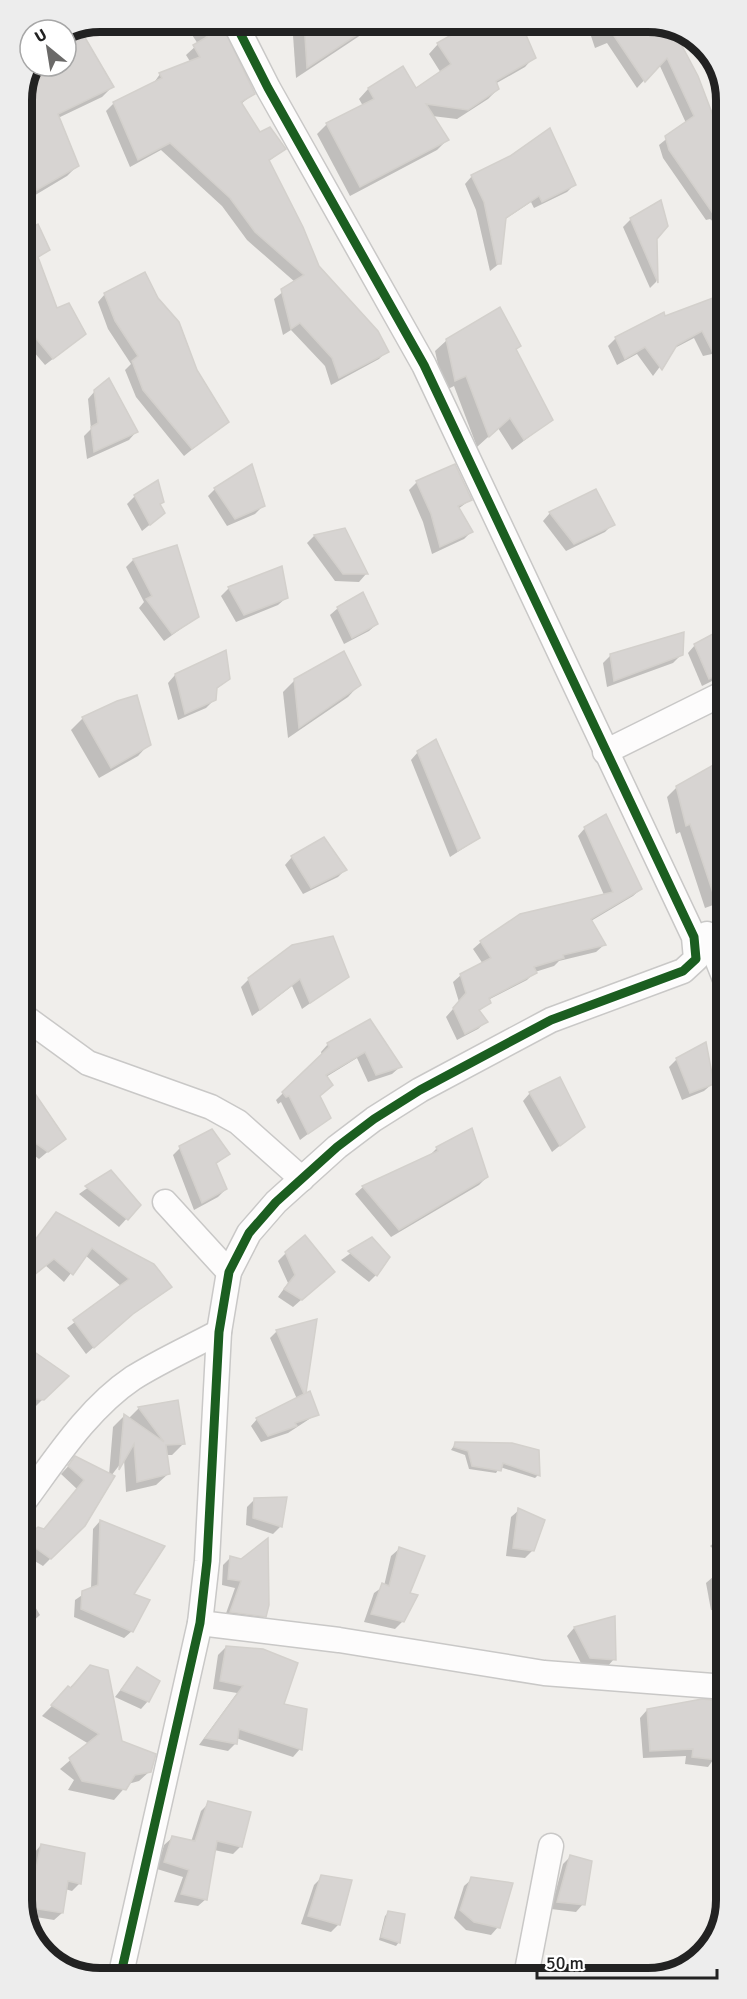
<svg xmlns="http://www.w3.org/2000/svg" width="747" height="1999" font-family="Signika,sans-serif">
	<rect width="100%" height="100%" fill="#f0eeeb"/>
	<!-- shadow -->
	<g fill="#0003">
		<path d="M183 21H217L253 94 241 104 259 134 284 149 268 162 318 267 387 351 379 359 331 385 325 366 291 330 283 335 274 299 295 282 247 240 222 206 161 150 130 167 106 111 114 103 153 84 160 74 191 63 186 55 198 44Z"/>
		<path d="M309 21H382L296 78 293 35Z"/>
		<path d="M586 21H653L673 33 677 30 687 34 679 43 696 75 723 146V230L710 219 706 220 663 158 659 145 686 123 659 64 637 88 607 43 595 48Z"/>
		<path d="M79 30 112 87 102 97 58 118 77 166 67 176 27 200 21 191V95L34 66H66V35Z"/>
		<path d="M438 44 534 57 525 67 495 84 498 89 488 99 457 119 432 116 447 140 437 150 350 196 317 134 326 125 363 106 359 99 368 89 402 68 415 90 441 73 429 54Z"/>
		<path d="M472 176 574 185 567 192 534 208 531 202 504 220 500 263 490 271 476 210 465 184Z"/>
		<path d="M631 219 656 239V282L650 288 623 227Z"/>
		<path d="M21 235 48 249 37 259 56 310 76 341 45 365 22 338 21 329 27 324 21 311Z"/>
		<path d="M105 294 195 371 227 421 184 456 136 397 125 370 131 364 108 329 98 302Z"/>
		<path d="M712 300 721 352 703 356 694 338 673 349 653 376 637 354 617 365 608 346 616 338Z"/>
		<path d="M447 340 515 350 551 420 512 450 498 428 477 447 454 386 444 391 435 351Z"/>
		<path d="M95 391 136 432 129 440 87 459 84 436 91 429 88 399Z"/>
		<path d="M454 466 470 500 458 509 471 532 464 539 432 554 423 522 409 490 417 482Z"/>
		<path d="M215 489 263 506 255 514 227 526 208 496Z"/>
		<path d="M595 491 613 524 605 532 566 551 543 521 550 513Z"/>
		<path d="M135 496 163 501 159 505 164 513 142 531 127 504Z"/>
		<path d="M344 529 366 574 359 582 335 581 307 543 314 536Z"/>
		<path d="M176 547 197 617 164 641 139 608 144 602 126 567 133 560Z"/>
		<path d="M281 568 286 598 278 605 236 622 221 596 229 588Z"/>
		<path d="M22 586 33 587 32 617 22 625Z"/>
		<path d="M338 608 377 624 369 631 344 644 330 615Z"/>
		<path d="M724 630V675L702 686 688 653 695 645Z"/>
		<path d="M611 655H681L673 663 607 687 603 663Z"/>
		<path d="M175 675 229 679 215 690 214 700 206 708 178 720 168 683Z"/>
		<path d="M295 680 359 685 348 697 288 738 283 692Z"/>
		<path d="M117 702 149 744 138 756 99 778 71 730 82 719Z"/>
		<path d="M418 752 479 838 450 857 411 760Z"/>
		<path d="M677 787 718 807 724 815V901L705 908 680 832 676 834 667 797Z"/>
		<path d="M585 828 641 889 633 896 591 921 604 945 596 952 559 961 554 966 535 972 527 980 488 1000 489 1003 478 1012 486 1022 478 1029 457 1040 446 1017 459 1002 453 982 461 975 483 964 473 949 481 942 604 895 578 836Z"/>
		<path d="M292 857 345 870 338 877 303 894 285 865Z"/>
		<path d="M347 977 302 1009 292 986 252 1016 241 987 249 979Z"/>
		<path d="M369 1021 400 1067 392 1074 368 1082 357 1058 326 1077 319 1097 329 1118 300 1140 281 1102 278 1104 276 1100 322 1055 321 1052 328 1044Z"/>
		<path d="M705 1045 712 1084 704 1091 682 1100 669 1067 676 1060Z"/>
		<path d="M725 1069V1082L721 1073Z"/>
		<path d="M32 1092 64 1138 39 1159 23 1147V1097Z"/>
		<path d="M530 1093 583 1127 552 1152 523 1101Z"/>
		<path d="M471 1130 487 1177 479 1185 391 1237 355 1194 363 1187 428 1157 437 1148Z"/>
		<path d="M180 1148 228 1154 215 1165 226 1189 218 1197 194 1210 173 1155Z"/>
		<path d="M110 1172 139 1205 119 1227 79 1194Z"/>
		<path d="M56 1214 170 1287 123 1321 86 1354 67 1328 122 1287 85 1255 64 1282 45 1265 23 1283V1256Z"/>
		<path d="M371 1239 376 1275 369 1282 341 1260Z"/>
		<path d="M286 1253 325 1279 293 1307 278 1297 288 1283 278 1261Z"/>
		<path d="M315 1321 304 1395 317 1414 288 1433 261 1442 251 1426 257 1419 297 1399 270 1338 277 1331Z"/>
		<path d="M31 1352 66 1376 33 1409 29 1408 23 1415V1358Z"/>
		<path d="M176 1402 184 1443 172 1455H166L168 1474 156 1485 126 1492 124 1459 111 1476 84 1525 43 1566 23 1554V1541L38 1528 43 1531 77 1489 61 1474 76 1458 109 1475 113 1427 124 1416 128 1419 139 1408Z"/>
		<path d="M455 1444 538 1475 535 1478 500 1467 496 1473 469 1469 465 1455 451 1450Z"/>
		<path d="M255 1499H285L280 1527 273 1534 246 1525 247 1507Z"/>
		<path d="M519 1510 533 1550 525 1558 506 1556 511 1517Z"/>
		<path d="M100 1521 131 1595 132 1631 124 1638 74 1617 75 1600 91 1589 93 1529Z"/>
		<path d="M725 1534V1560L710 1546Z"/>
		<path d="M399 1549 408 1594 403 1621 395 1629 364 1622 374 1593 384 1586 391 1556Z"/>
		<path d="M230 1558 241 1561 265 1616 257 1623 224 1619 235 1588 222 1585 223 1565Z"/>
		<path d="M725 1574 726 1612 711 1610 706 1583 714 1576Z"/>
		<path d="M31 1600 40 1615 23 1630V1604Z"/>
		<path d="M614 1618V1659L607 1667 582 1665 567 1636 574 1628Z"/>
		<path d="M226 1647 282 1705 300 1749 293 1757 236 1738V1743L228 1751 199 1745 237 1693 213 1689 218 1655Z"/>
		<path d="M91 1666 121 1742 150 1771 139 1781 128 1784 114 1800 68 1790 74 1780 60 1769 89 1744 42 1716Z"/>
		<path d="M137 1669 148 1701 141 1709 115 1697Z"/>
		<path d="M702 1701 726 1704V1756H716L708 1767 685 1764 686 1756 643 1758 640 1718 647 1710Z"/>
		<path d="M209 1803 241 1846 233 1854 214 1850 206 1899 198 1906 174 1902 183 1877 157 1869 164 1845 172 1838 191 1842 201 1811Z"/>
		<path d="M41 1845 80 1883 72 1891 65 1889 62 1913 54 1920 24 1915V1882L29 1876 34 1853Z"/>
		<path d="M571 1856 583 1904 576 1912 551 1909 563 1864Z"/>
		<path d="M322 1877 339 1924 331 1932 301 1924 314 1885Z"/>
		<path d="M472 1879 498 1927 491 1935 466 1930 454 1918 464 1886Z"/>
		<path d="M389 1912 399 1942 396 1946 379 1940 385 1916Z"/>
		<path d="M157 1968 193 1973 192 1977 148 1978Z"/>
		<path d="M399 1970 434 1976H393Z"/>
	</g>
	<!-- building -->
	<g fill="#d7d4d2" stroke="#d3d0cc" stroke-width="1.5">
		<path d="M196 21H220L255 94 241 102 260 132 270 127 286 149 269 160 303 227 319 266 378 331 389 352 339 378 332 358 300 323 291 329 281 289 304 275 255 232 230 198 170 143 138 160 113 102 162 78 159 73 200 57 193 45 207 37Z"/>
		<path d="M304 21H378L307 68Z"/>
		<path d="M476 21H520L536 58 496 81 499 89 468 110 426 104 449 140 360 187 326 123 374 99 368 88 403 66 416 88 451 64 437 43Z"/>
		<path d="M604 21H653L673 29 698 76 723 142V228L669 150 665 136 694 116 667 58 645 82Z"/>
		<path d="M80 29 114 87 58 114 79 166 37 190 21 164V95L23 91 56 66H66V35Z"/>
		<path d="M550 128 576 185 542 202 539 196 506 218 501 264H497L484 202 471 175 510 156Z"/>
		<path d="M661 200 668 226 657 239 658 283 630 218Z"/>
		<path d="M21 219 28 230 38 224 50 250 38 257 57 308 69 303 86 334 53 359 24 324 35 319 21 286Z"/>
		<path d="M145 272 158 298 179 322 197 370 229 422 192 449 143 390 132 361 138 356 115 321 104 293Z"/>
		<path d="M713 298 724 326V375L702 331 677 345 662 370 645 347 625 359 615 337 664 312 665 316Z"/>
		<path d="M500 307 521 346 516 349 553 420 524 440 510 418 489 437 466 376 455 381 446 339Z"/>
		<path d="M109 378 138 432 94 452 91 427 98 423 94 390Z"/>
		<path d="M252 464 265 506 235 519 214 488Z"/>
		<path d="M455 464 472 500 458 506 473 532 440 547 431 514 416 481Z"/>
		<path d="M158 480 164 502 160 504 165 513 150 525 134 495Z"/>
		<path d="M596 489 615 525 574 544 549 512Z"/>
		<path d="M345 528 368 574H343L314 535Z"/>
		<path d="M177 545 199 617 172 634 146 599 152 596 133 559Z"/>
		<path d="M282 566 288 598 244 615 228 587Z"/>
		<path d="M363 592 378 624 352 638 337 607Z"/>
		<path d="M724 628V672L709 679 694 644Z"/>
		<path d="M684 632 683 655 614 681 610 654Z"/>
		<path d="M226 650 230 679 217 688 216 700 185 714 175 674Z"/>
		<path d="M344 651 361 685 299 728 294 679Z"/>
		<path d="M137 695 151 745 111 768 82 717 117 701Z"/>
		<path d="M436 739 480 838 458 851 417 751Z"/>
		<path d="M724 759V917H721L690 824 686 826 676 786Z"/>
		<path d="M606 814 642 889 591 919 606 945 563 955 564 958 534 967 537 973 489 998 491 1003 479 1010 488 1022 465 1034 453 1008 466 993 460 974 491 958 480 941 520 914 613 892 584 827Z"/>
		<path d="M324 837 347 870 311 888 291 856Z"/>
		<path d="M333 936 349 977 310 1003 300 979 260 1010 248 978 292 945Z"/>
		<path d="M370 1019 402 1067 376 1075 365 1052 326 1075 333 1085 320 1096 331 1118 308 1134 289 1096 286 1097 282 1092 329 1047 327 1043Z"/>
		<path d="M706 1042 714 1084 690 1093 676 1058Z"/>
		<path d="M23 1076 66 1139 48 1152 23 1134Z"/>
		<path d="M560 1077 585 1127 560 1146 529 1092Z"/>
		<path d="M472 1128 488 1177 399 1230 362 1186 438 1151 436 1147Z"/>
		<path d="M212 1129 230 1154 216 1163 227 1189 202 1203 179 1146Z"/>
		<path d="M111 1170 141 1205 128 1220 85 1186Z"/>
		<path d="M56 1212 154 1264 172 1287 133 1314 94 1348 73 1320 129 1279 92 1248 73 1275 54 1259 23 1284V1256Z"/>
		<path d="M305 1235 335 1272 302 1300 284 1289 295 1275 285 1252Z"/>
		<path d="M372 1237 390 1257 377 1276 348 1251Z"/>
		<path d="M317 1319 306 1393 310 1391 319 1415 295 1423 297 1426 268 1436 256 1418 304 1394 276 1330Z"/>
		<path d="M23 1344 69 1376 44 1400 23 1397Z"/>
		<path d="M178 1400 185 1444 166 1445 170 1474 137 1482 134 1444 119 1470 124 1414 164 1442 138 1407Z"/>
		<path d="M455 1442 512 1443 539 1450 540 1476 503 1463 501 1471 472 1466 468 1451 454 1447Z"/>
		<path d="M75 1456 115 1476 85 1526 51 1559 23 1539 38 1527 44 1529 84 1480 68 1466Z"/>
		<path d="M287 1497 282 1527 253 1518 254 1498Z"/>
		<path d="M518 1508 545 1520 534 1551 513 1548Z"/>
		<path d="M100 1520 165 1546 134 1594 150 1600 133 1632 81 1609 82 1591 98 1585Z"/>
		<path d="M268 1538 269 1605 266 1617 230 1612 241 1581 228 1579 230 1556 241 1559Z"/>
		<path d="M399 1547 425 1556 410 1593 418 1595 404 1622 371 1614 382 1583 389 1586Z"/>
		<path d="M615 1616 616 1660 590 1658 574 1627Z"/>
		<path d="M226 1646 263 1649 298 1663 284 1704 307 1709 302 1750 239 1729 237 1744 205 1738 243 1686 220 1681Z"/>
		<path d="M90 1665 108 1670 122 1741 156 1754 151 1772 135 1775 126 1790 82 1781 69 1758 99 1734 51 1705 68 1686 71 1688Z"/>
		<path d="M137 1667 160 1681 149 1702 121 1690Z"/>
		<path d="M702 1699 720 1701 717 1760 692 1757 693 1749 650 1751 647 1709Z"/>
		<path d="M208 1801 251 1812 242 1847 217 1841 207 1900 181 1894 189 1870 164 1862 172 1836 195 1841Z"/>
		<path d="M41 1844 85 1853 81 1884 68 1881 63 1913 24 1907 30 1873 35 1874Z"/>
		<path d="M570 1855 592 1861 585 1905 557 1902Z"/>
		<path d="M321 1875 352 1880 340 1925 308 1916Z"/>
		<path d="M471 1877 513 1883 500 1928 474 1922 460 1910Z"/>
		<path d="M388 1911 405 1914 400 1943 381 1937Z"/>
	</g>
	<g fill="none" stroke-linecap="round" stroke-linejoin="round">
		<defs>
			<g id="street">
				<path d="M605 752 724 693"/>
				<path d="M707 934 725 979"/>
				<path d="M22 1015 88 1063 211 1107 238 1122 302 1179"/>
				<path d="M165 1202 229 1272"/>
				<path d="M23 1503C55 1460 87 1409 133 1378 160 1361 191 1347 219 1332"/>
				<path d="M200 1623 339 1640 544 1673 726 1687"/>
				<path d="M526 1976 551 1846"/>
				<path d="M120 1978 200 1623 207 1561 219 1332 229 1272 249 1233 276 1202 337 1147 374 1119 420 1090 551 1020 683 971 696 959 694 937 424 365 268 88 234 21"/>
			</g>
		</defs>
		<!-- street casing -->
		<use href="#street" stroke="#c9c8c7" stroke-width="27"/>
		<!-- street -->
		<use href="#street" stroke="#fdfcfc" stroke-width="24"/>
		<defs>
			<path id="cycleway" d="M120 1978 200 1623 207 1561 219 1332 229 1272 249 1233 276 1202 337 1147 374 1119 420 1090 551 1020 683 971 696 959 694 937 424 365 268 88 234 21"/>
		</defs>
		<!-- cycleway casing -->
		<use href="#cycleway" stroke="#fff" stroke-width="13"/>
		<!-- cycleway -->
		<use href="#cycleway" stroke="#1b5e20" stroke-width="9"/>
	</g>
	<!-- crop -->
	<path d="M0 0H747V1999H0ZM100 32H648A68 68 0 0 1 716 100V1900A68 68 0 0 1 648 1968H100A68 68 0 0 1 32 1900V100A68 68 0 0 1 100 32Z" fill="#ededed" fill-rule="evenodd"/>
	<path fill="none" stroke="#222" stroke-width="8" d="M100 32H648A68 68 0 0 1 716 100V1900A68 68 0 0 1 648 1968H100A68 68 0 0 1 32 1900V100A68 68 0 0 1 100 32Z"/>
	<!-- north arrow -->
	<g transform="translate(48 48) rotate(330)"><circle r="28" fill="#ffffff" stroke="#a7a7a7" stroke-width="1.5"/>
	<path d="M0-4.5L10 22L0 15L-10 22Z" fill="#6a6968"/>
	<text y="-9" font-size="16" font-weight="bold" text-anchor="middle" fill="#222222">U</text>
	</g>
	<!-- scale -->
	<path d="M537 1969v9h180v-9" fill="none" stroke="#222222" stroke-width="3"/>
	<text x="546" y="1969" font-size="18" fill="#222222" stroke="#ffffff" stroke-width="4.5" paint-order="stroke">50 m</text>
</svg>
